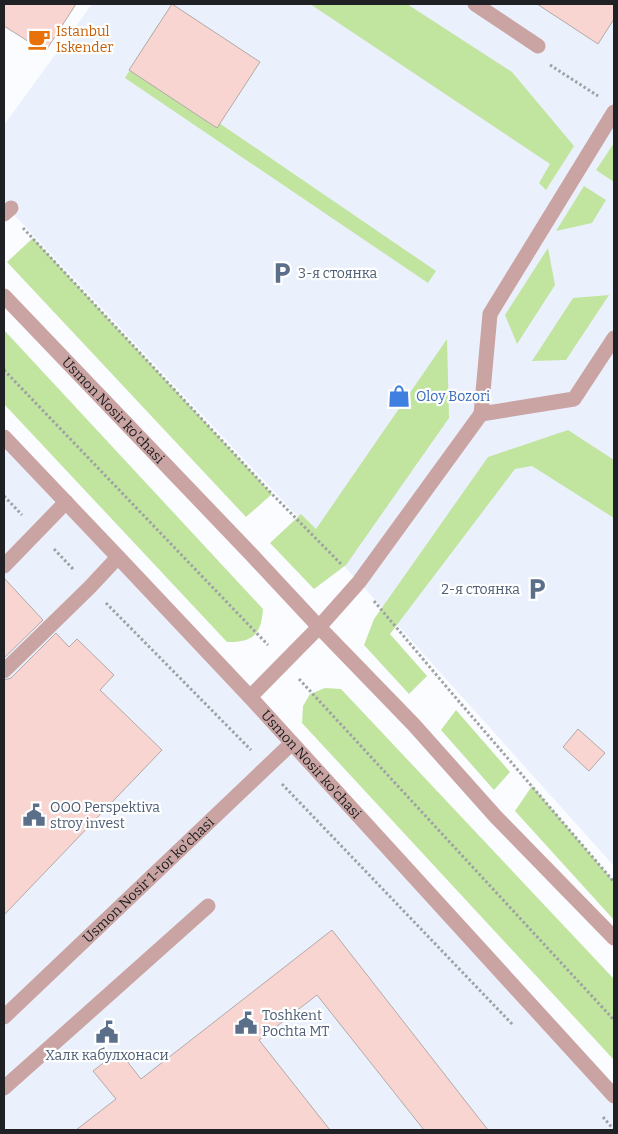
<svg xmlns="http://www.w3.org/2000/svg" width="618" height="1134" font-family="Bitter,serif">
	<rect width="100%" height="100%" fill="#fafcff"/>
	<!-- built -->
	<g fill="#eaf1fd">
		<path d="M92 4H614V866L359 582 4 204V125Z"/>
		<path d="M4 437 614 1096V1130H4Z"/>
	</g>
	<!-- green -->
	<g fill="#c1e59f">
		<path d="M310 4H407L512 72 574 146 546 190 539 183 550 164Z"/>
		<path d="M170 22 143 71 436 271 428 283 125 78 157 26Z"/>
		<path d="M614 143V182L596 170Z"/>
		<path d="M584 186 606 200 592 223 556 231Z"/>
		<path d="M33 238 272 494 246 517 7 262Z"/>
		<path d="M548 248 555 285 517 344 505 315Z"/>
		<path d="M609 295 566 360 532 361 573 298Z"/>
		<path d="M4 330 263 609C261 635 253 642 227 642L4 404Z"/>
		<path d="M447 339 449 418 346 565 314 589 270 543 301 514 316 529Z"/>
		<path d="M568 430 614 460V518L532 466 515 469 390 634 427 676 409 694 364 645 374 619 488 457Z"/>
		<path d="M325 688 341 689 614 979V1060L302 723 303 706 310 694Z"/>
		<path d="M456 710 510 772 494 790 441 730Z"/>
		<path d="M532 786 614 882V920L515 811Z"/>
	</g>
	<!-- building -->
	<g fill="#f8d5d0" stroke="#b3a9a7">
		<path d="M4 4H76L45 52 4 26Z"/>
		<path d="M172 4 260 62 217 128 129 70Z"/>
		<path d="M537 4H614V19L598 44Z"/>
		<path d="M4 578 43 620 4 658Z"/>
		<path d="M56 633 69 647 77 639 114 675 100 690 162 750 4 915V680L11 678Z"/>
		<path d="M578 729 605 753 589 771 563 747Z"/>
		<path d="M332 930 488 1130H424L317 995 259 1040 330 1130H76L116 1099 93 1071 119 1051 141 1079Z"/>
	</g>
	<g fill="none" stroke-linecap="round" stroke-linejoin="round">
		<!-- path -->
		<g stroke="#9fa1a4" stroke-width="3" stroke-dasharray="2.5 2.5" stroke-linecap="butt">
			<path d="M550 65 598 96"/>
			<path d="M23 228 272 494 342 565"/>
			<path d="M4 370 268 645"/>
			<path d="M4 496 22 515"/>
			<path d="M54 549 74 570"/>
			<path d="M374 601 450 691 614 882"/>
			<path d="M106 603 251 750"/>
			<path d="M299 679 614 1020"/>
			<path d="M282 784 513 1025"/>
			<path d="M603 1117 614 1130"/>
		</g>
		<!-- lane -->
		<g stroke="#caa4a2" stroke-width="15">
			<path d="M475 4 538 46"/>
			<path d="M4 214 11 208"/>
			<path d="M481 414 574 399 614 338"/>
			<path d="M4 566 66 502"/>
			<path d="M319 627 359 582 481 414 490 314 614 112"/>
			<path d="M4 671 90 587 118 557"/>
			<path id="s1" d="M4 1017 292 743"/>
			<path d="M4 1088 208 906"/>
		</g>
		<!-- street -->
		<g stroke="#caa4a2" stroke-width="15">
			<path id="s2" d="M4 296 250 553 319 627 414 725 496 817 614 938"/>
			<path id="s3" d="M4 437 118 557 250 697 614 1096"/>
			<path d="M250 697 319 627"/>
		</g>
	</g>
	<!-- icons -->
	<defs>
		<symbol id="cafe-bare" viewBox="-9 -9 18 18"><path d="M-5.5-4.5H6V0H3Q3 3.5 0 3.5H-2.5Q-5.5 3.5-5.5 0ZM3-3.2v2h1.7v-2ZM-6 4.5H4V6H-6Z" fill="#e8710a" stroke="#fff" stroke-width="2.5" paint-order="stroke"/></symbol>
		<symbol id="parking-bare" viewBox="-9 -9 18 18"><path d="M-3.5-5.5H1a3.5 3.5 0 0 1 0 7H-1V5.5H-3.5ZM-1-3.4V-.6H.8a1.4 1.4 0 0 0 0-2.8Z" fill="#5c6f8a" stroke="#fff" stroke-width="2.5" paint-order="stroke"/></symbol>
		<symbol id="shop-bare" viewBox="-9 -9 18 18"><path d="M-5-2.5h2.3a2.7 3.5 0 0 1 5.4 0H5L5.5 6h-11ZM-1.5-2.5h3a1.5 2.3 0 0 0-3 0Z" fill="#3f7fe0" stroke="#fff" stroke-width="2.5" paint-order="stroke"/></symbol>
		<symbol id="civic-bare" viewBox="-9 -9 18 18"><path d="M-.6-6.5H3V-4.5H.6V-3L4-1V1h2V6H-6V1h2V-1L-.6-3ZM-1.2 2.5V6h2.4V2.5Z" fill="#5c6f8a" stroke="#fff" stroke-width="2.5" paint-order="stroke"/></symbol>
	</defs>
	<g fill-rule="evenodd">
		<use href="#cafe-bare" x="23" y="23" width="32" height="32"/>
		<use href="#parking-bare" x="266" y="257" width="32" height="32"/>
		<use href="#shop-bare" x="383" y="380" width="32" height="32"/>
		<use href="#parking-bare" x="521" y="573" width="32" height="32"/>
		<use href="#civic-bare" x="18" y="799" width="32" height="32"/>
		<use href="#civic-bare" x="230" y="1007" width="32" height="32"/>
		<use href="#civic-bare" x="91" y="1016" width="32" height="32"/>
	</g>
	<g text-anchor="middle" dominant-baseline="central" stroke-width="4.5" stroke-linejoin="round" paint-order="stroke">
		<!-- food labels -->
		<g font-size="14" fill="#c56008" stroke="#fff" text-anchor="start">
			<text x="56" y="31">Istanbul<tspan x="56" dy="16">Iskender</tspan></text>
		</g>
		<!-- service labels -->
		<g font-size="14" fill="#4e5e75" stroke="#fff" text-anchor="start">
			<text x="298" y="273">3-я стоянка</text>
			<text x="520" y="589" text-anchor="end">2-я стоянка</text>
			<text x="50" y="807">ООО Perspektiva<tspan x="50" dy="16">stroy invest</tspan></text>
			<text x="262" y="1015">Toshkent<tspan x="262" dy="16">Pochta MT</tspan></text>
			<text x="107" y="1055" text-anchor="middle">Халк кабулхонаси</text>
		</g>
		<!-- shop labels -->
		<g font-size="14" fill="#366cbe" stroke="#fff" text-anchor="start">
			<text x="416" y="396">Oloy Bozori</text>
		</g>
		<!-- street labels -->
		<g font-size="14" fill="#202124" stroke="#fff">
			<text stroke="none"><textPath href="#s2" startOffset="158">Usmon Nosir ko'chasi</textPath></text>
			<text stroke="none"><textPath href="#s3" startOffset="449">Usmon Nosir ko'chasi</textPath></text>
			<text stroke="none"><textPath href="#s1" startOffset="199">Usmon Nosir 1-tor ko'chasi</textPath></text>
		</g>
	</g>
	<!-- border -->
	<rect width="618" height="1134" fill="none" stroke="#202124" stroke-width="10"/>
</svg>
